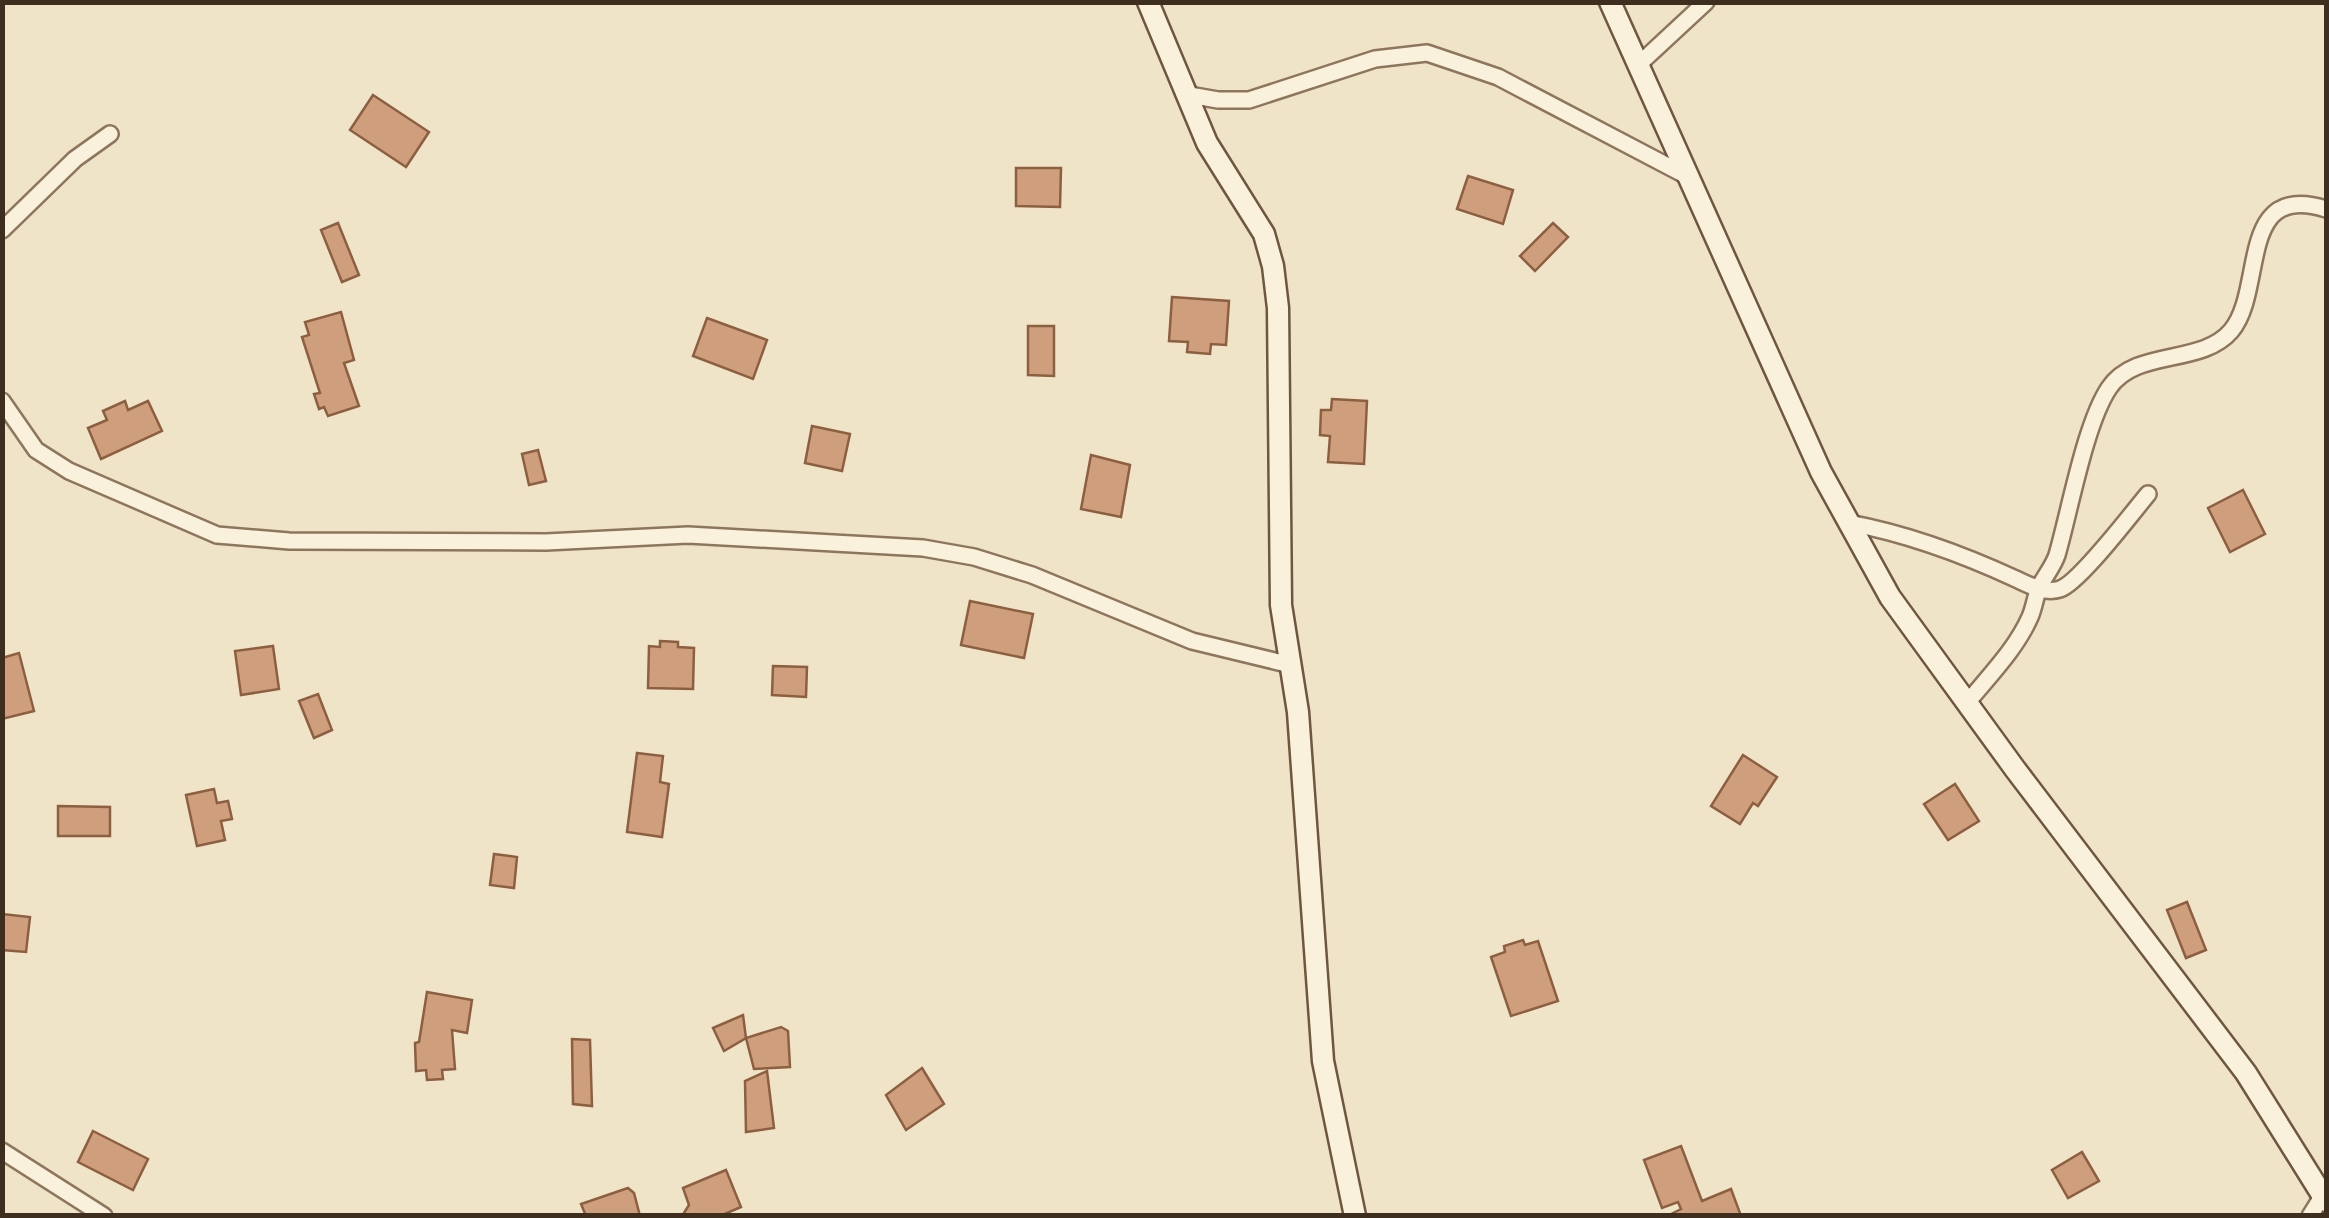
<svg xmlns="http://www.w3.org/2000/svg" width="2329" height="1218" font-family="'IBM Plex Serif',serif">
	<rect width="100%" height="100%" fill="#f0e4c8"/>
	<!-- building -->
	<g fill="#cf9f7d" stroke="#8d5f41" stroke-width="2.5">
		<path d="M373 95 429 132 406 167 350 130Z"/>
		<path d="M1016 168H1061L1060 207 1016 206Z"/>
		<path d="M1468 176 1513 190 1503 224 1457 209Z"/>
		<path d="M338 223 359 275 342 282 321 230Z"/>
		<path d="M1553 223 1568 237 1535 271 1520 256Z"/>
		<path d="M1172 297 1229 301 1226 345 1211 344 1210 354 1187 352 1188 342 1169 341Z"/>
		<path d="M341 312 354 360 344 363 359 406 328 416 324 407 319 409 314 394 320 393 302 337 309 335 305 322Z"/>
		<path d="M707 318 767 340 753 379 693 356Z"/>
		<path d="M1028 326H1054V376L1028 375Z"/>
		<path d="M1332 399 1367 401 1364 464 1328 462 1330 436 1320 435 1321 410H1331Z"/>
		<path d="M125 401 128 410 148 401 162 431 101 459 88 428 107 420 103 411Z"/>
		<path d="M812 426 850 434 842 471 805 463Z"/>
		<path d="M538 450 546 481 529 485 522 454Z"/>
		<path d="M1091 455 1130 465 1121 517 1081 509Z"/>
		<path d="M2243 490 2265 534 2230 552 2208 508Z"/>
		<path d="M970 601 1033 614 1024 658 961 645Z"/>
		<path d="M660 641 678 642V647L694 648 693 689 648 688 649 646 660 647Z"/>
		<path d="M273 646 279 689 241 695 235 651Z"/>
		<path d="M19 653 34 711 2 719V658Z"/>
		<path d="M773 666 807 667 806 697 772 695Z"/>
		<path d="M318 694 332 730 314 738 299 701Z"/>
		<path d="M637 753 663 756 660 782 669 784 662 837 627 832Z"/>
		<path d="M1743 755 1777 777 1758 806 1753 803 1740 824 1711 806Z"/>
		<path d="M1955 784 1979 821 1948 840 1924 804Z"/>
		<path d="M214 789 217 803 228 801 232 819 221 821 225 840 197 846 186 795Z"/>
		<path d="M58 806 110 807V836H58Z"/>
		<path d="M494 854 517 857 514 888 490 885Z"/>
		<path d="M2187 902 2206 950 2186 958 2167 910Z"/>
		<path d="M2 914 30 917 26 952 2 950Z"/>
		<path d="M1523 940 1525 945 1538 941 1558 1001 1511 1016 1491 957 1505 952 1504 946Z"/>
		<path d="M427 992 472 1000 467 1033 452 1030 455 1069 442 1070 443 1079 427 1080 426 1070 416 1071 415 1043 419 1042Z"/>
		<path d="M743 1015 746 1038 724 1051 713 1028Z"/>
		<path d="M781 1027 788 1031 790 1067 754 1069 746 1038Z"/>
		<path d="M572 1039 590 1040 592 1106 573 1104Z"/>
		<path d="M922 1068 944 1104 906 1130 886 1095Z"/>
		<path d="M767 1071 774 1128 746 1132 745 1081Z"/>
		<path d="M93 1131 148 1159 133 1190 78 1162Z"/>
		<path d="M1681 1146 1702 1201 1731 1189 1741 1216H1667L1681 1209 1678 1202 1662 1208 1644 1160Z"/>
		<path d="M2082 1152 2099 1181 2068 1198 2052 1170Z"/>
		<path d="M726 1170 741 1207 720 1216H682L689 1205 683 1188Z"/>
		<path d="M628 1188 634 1193 640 1216H586L581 1204Z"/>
	</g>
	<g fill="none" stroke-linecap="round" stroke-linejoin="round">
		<defs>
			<g id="street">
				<path d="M1637 66 1706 2"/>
				<path d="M1184 94 1218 100H1249L1375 59 1427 53 1498 77 1685 175"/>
				<path d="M2 230 75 159 110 134"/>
				<path d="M2 401 36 450 69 471 217 535 289 541 546 542 688 535 923 548 974 557 1032 575 1192 641 1291 665"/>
				<path d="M1849 523C1908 534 1962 554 2016 579 2029 585 2045 594 2060 589 2079 583 2132 513 2148 494"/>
				<path d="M1967 703C1989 676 2016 649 2030 617 2034 608 2035 598 2039 588 2044 577 2053 567 2057 555 2070 510 2085 424 2109 388 2136 348 2201 366 2231 331 2266 290 2236 181 2326 209"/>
				<path d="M2 1151 104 1216"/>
				<path d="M2310 1216 2323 1195"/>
			</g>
			<g id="secondary">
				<path d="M1148 2 1207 143 1264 234 1273 266 1278 308 1281 605 1298 712 1323 1061 1355 1216"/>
				<path d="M1610 2 1821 472 1890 597 2015 769 2246 1073 2326 1201"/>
			</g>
		</defs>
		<!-- street casing -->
		<use href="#street" stroke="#8d765c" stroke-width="20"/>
		<!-- secondary casing -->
		<use href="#secondary" stroke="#6f573f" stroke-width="25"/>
		<!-- street -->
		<use href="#street" stroke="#faf1dc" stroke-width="15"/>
		<!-- secondary -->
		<use href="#secondary" stroke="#faf1dc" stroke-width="20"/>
	</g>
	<!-- border -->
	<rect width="2329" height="1218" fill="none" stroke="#3d2e20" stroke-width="10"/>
</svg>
